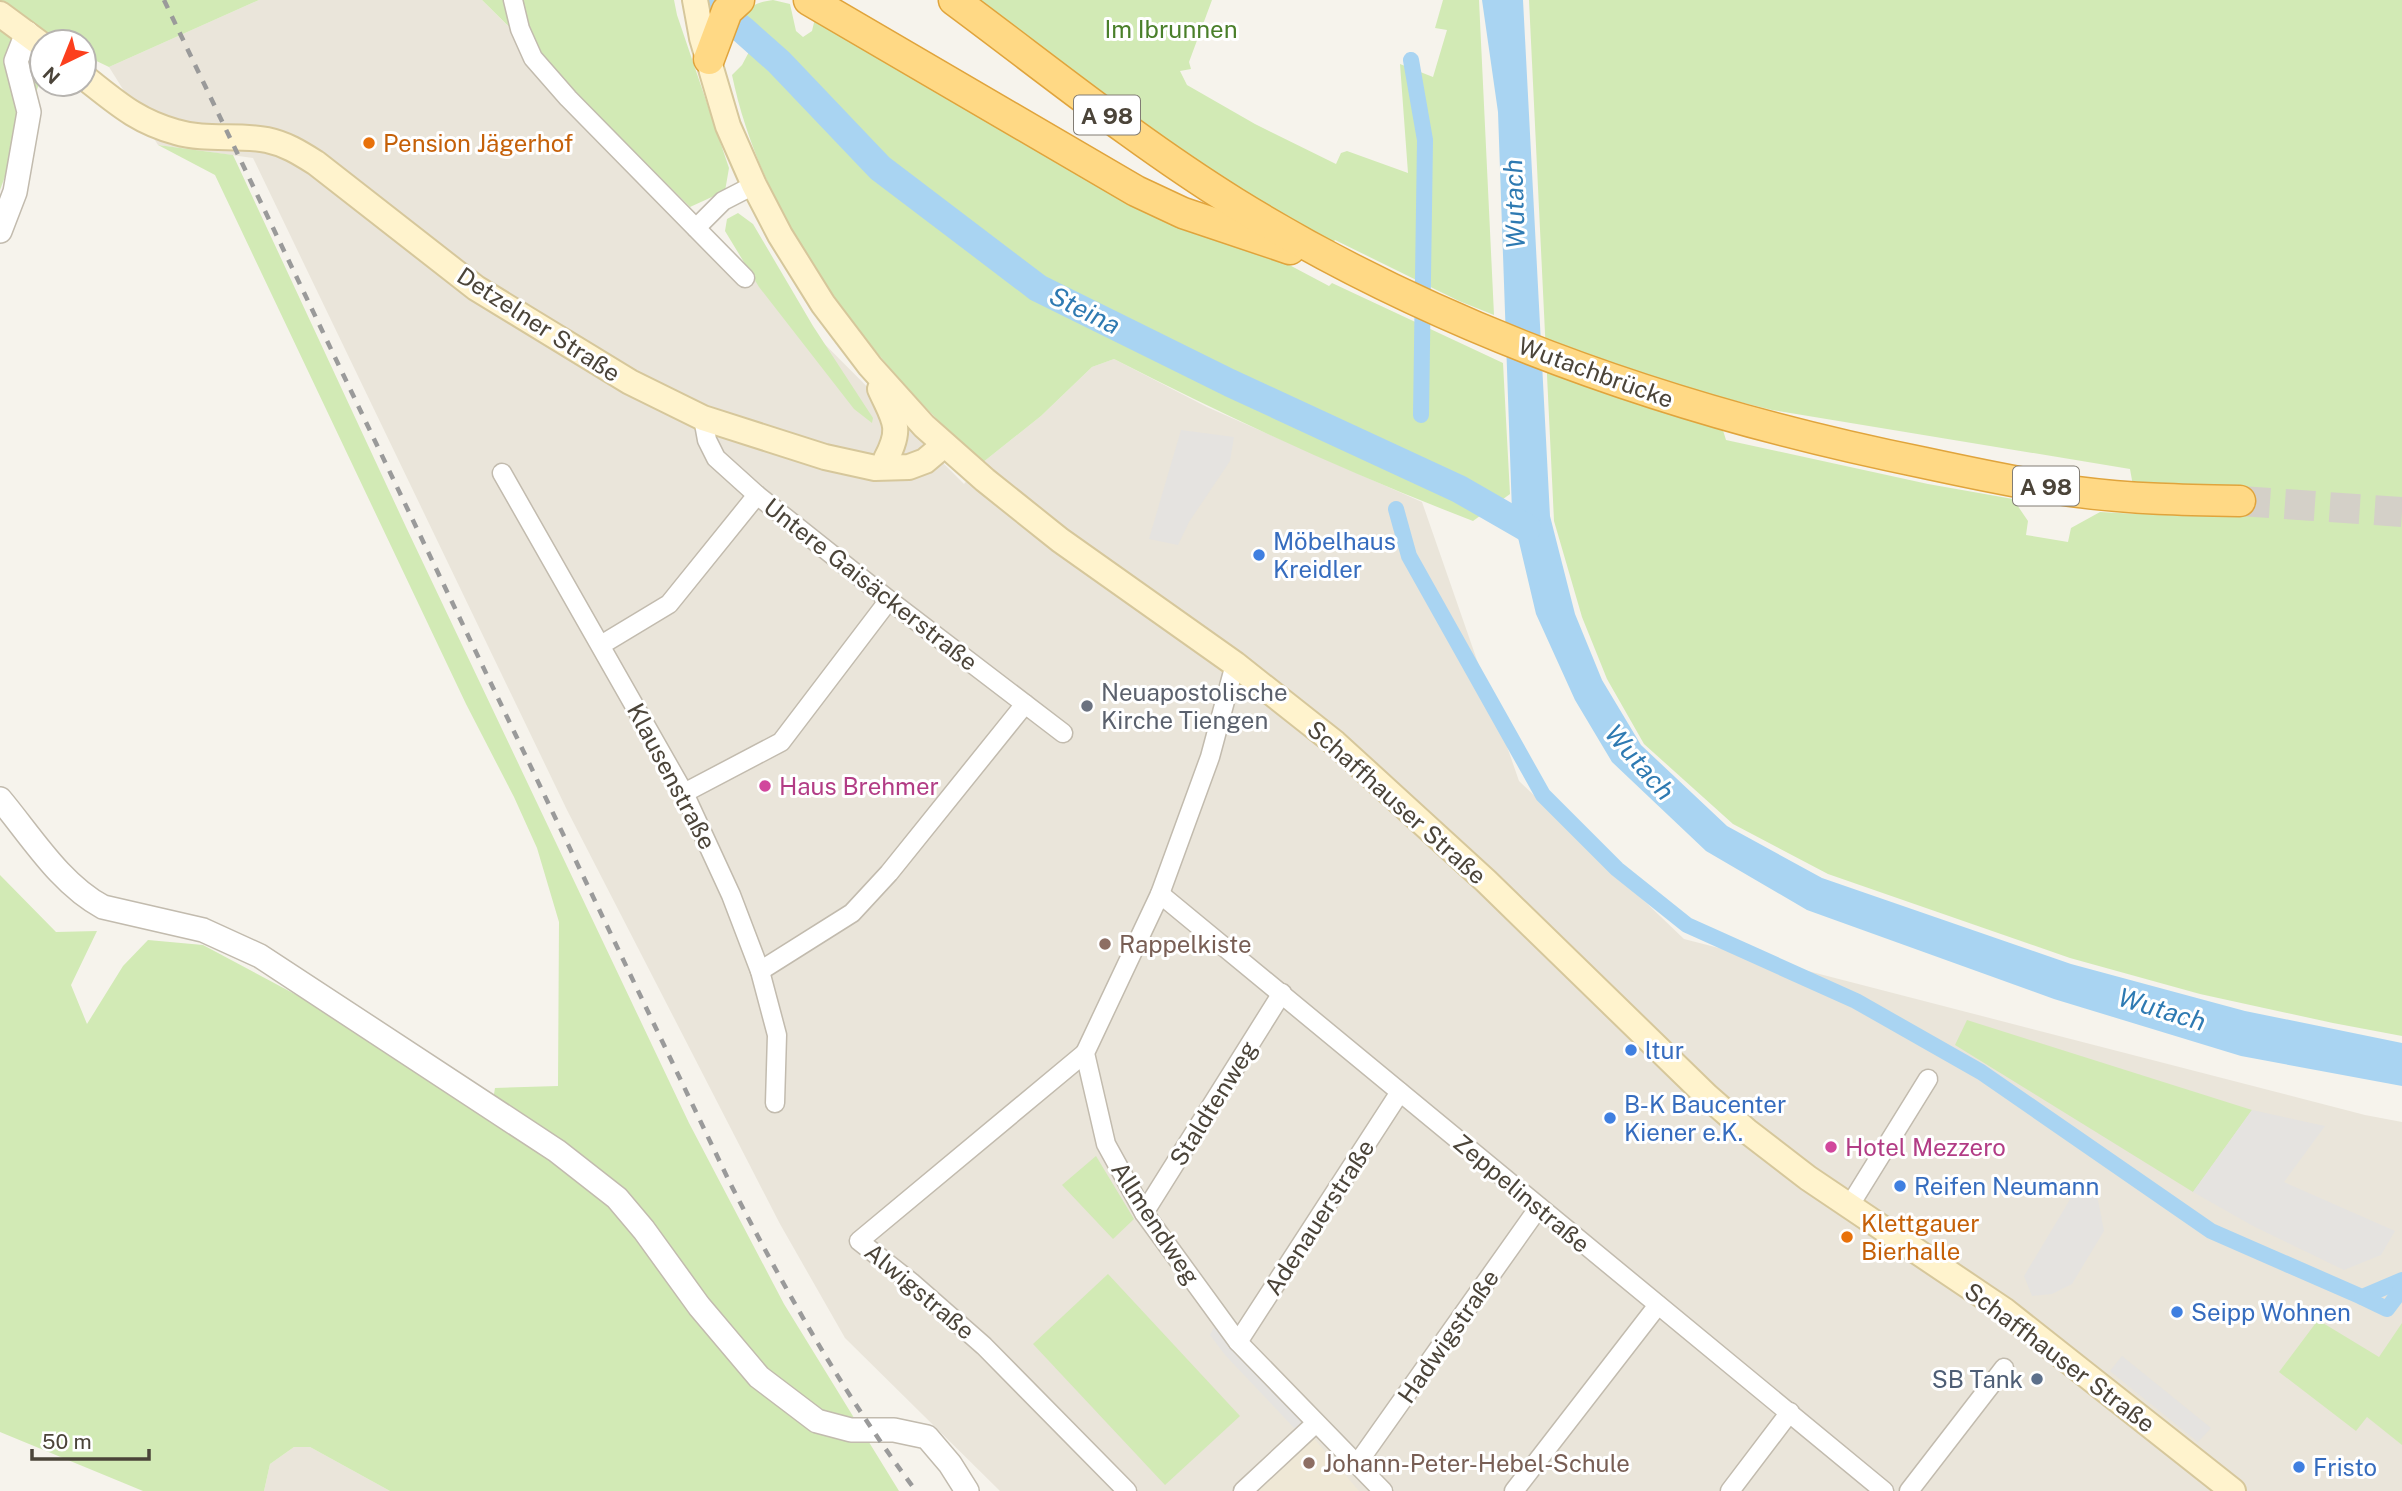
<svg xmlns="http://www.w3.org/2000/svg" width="2402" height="1491" font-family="'Public Sans',sans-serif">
	<rect width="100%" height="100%" fill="#f6f3ec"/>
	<!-- residential -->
	<g fill="#eae5da">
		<path d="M259 0H482L964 484 982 463 1041 416 1092 367 1114 359 1207 407 1422 502 1519 781 1684 939 2365 1115 2402 1122V1491H1000L845 1338 780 1224 567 810 253 158 158 145 109 67Z"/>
		<path d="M294 1447H310L390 1491H264L270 1464Z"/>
	</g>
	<!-- education -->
	<path fill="#efe8d6" d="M1311 1435 1359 1491H1254Z"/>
	<!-- green -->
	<g fill="#d2eab5" fill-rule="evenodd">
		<path d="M0 0H259L109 67 84 55V42H42V76L0 190Z"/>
		<path d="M482 0H674L677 15 729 168 725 191 690 207Z"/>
		<path d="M773 0 790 4 796 31 803 37 812 31 816 14 1329 286 1332 283 1503 363 1510 494 1473 521C1351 474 1231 419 1114 359L1092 367 1041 416 982 463C873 362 763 225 732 75L742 65 750 50 730 34C743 14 747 3 773 0Z"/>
		<path d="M973 0H1212L1189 62 1191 69 1180 71 1187 85 1255 124 1336 164 1341 153 1347 151 1408 173 1400 64 1433 77 1447 30 1435 28 1443 0H1479L1494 315 1459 301 1335 240 1332 244 1192 161Z"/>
		<path d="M1529 0H2402V1036L2333 1023 2200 994 2070 958 1828 874 1733 824 1644 744 1607 679 1582 617 1554 521ZM1712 395 1772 410 2130 469 2138 514 2100 512 2071 528 2068 542 2026 535 2028 521 2013 499 1928 484 1726 440Z"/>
		<path d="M158 145 233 155 406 527 689 1123 784 1304 899 1491H390L310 1447H294L270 1464 264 1491H143L0 1432V875L56 932 97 931 71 985 87 1024 123 966 148 940 203 945 493 1100 495 1088 558 1086 559 922 537 848 514 797 466 704 215 175Z"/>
		<path d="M738 213 753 224 813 326 873 418 872 423 854 409 759 287 725 231 727 219Z"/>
		<path d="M1967 1020 2252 1110 2193 1192 1955 1045Z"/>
		<path d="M1096 1156 1134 1219 1113 1239 1062 1185Z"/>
		<path d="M1108 1274 1240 1416 1165 1485 1033 1344Z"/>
		<path d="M2318 1320 2379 1357 2402 1323V1445L2367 1417 2356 1431 2279 1372Z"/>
	</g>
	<!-- parking -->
	<g fill="#e5e3e0">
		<path d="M1181 430 1234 437 1230 461 1189 522 1178 545 1149 539Z"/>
		<path d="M2252 1110 2325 1126 2284 1182 2395 1231 2381 1255 2344 1270 2253 1226 2193 1192Z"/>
		<path d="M2086 1185 2098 1200 2104 1231 2072 1284 2052 1294 2032 1296 2024 1276 2072 1196Z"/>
		<path d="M1215 1326 1232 1348 1304 1424 1297 1431 1225 1355 1210 1335Z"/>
		<path d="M2122 1356 2211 1428 2198 1442 2110 1371Z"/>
	</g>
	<!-- water -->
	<path fill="#a9d4f2" d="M1482 0H1523L1550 516 1575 614 1602 680 1641 745 1727 826 1822 878 2071 964 2245 1011 2402 1043V1086L2241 1056 2054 999 1807 910 1706 851 1612 762 1575 700 1536 614 1512 512 1498 112Z"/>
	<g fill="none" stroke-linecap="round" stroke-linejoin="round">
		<!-- canal -->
		<g stroke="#a9d4f2" stroke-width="16">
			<path d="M1411 60 1425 140 1421 415"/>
			<path d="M1396 509 1409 556 1543 795 1617 869 1687 925 1856 1001 1981 1072 2211 1231 2362 1297 2402 1280"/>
			<path d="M2362 1297 2387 1309 2402 1289"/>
		</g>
		<!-- river -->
		<path stroke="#a9d4f2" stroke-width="28" d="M705 0 743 30 779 62 880 168 1038 288 1230 383 1459 489 1527 528"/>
		<!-- trunk-tunnel -->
		<path stroke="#d4d0c8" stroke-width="30" stroke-dasharray="30 15" stroke-linecap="butt" d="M2240 501 2402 512"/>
		<defs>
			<g id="minor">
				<path d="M513 0 520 29 533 58 568 98 745 278"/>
				<path d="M696 228 723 201 754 185"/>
				<path d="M703 418 707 440 716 458 757 495 889 600 1063 733"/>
				<path d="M502 473 684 793 731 895 760 971 777 1035 775 1103"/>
				<path d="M601 645 669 604 757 495"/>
				<path d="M1235 664 1210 757 1160 894 1085 1053 1106 1144 1144 1213 1238 1342 1383 1491"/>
				<path d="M684 793 781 742 889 600"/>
				<path d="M1160 894 1884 1491"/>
				<path d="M760 971 852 913 889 873 1025 704"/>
				<path d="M1085 1053 859 1241 911 1282 984 1346 1127 1491"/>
				<path d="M1850 1205 1928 1079"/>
				<path d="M1144 1213 1282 993"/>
				<path d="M1238 1342 1400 1092"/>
				<path d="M1357 1464 1539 1207"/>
				<path d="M1243 1491 1316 1423"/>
				<path d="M1514 1491 1658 1305"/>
				<path d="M1730 1491 1790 1412"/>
				<path d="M1909 1491 2004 1368"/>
			</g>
			<g id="tertiary">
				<path d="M0 231 15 192 29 112 16 61 27 33"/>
				<path d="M0 799C31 836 60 884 103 907L203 930 260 956 557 1151 617 1198 644 1230 699 1306 759 1377 817 1421 851 1430H894L927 1437 950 1464 967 1491"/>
			</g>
			<g id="secondary">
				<path d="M695 0 702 38 728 126 754 185 780 235 823 304 870 366 924 426 985 480 1060 540 1235 664 1335 743 1486 881 1707 1096 1747 1131 1808 1178 2004 1310 2233 1491"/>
				<path d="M0 14 42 45"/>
				<path d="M84 77C116 102 136 121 176 132 206 141 237 134 267 140 286 144 300 153 316 163L476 288 630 382 703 418 825 457 875 468 909 467 925 461 944 445"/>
				<path d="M880 389C894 420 903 427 886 459"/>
			</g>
			<g id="trunk">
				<path d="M809 0 1136 191 1183 213 1290 249"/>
				<path d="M954 0C1047 69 1137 142 1235 203 1447 334 1682 414 1925 463 1976 474 2027 485 2078 492 2131 499 2186 500 2240 501"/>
				<path d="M709 59 727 11 739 0"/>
			</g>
		</defs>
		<!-- minor casing -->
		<use href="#minor" stroke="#c2bbae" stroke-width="21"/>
		<!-- tertiary casing -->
		<use href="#tertiary" stroke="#c2bbae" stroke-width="26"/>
		<!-- secondary casing -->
		<use href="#secondary" stroke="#d6c79b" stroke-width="28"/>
		<!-- trunk casing -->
		<use href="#trunk" stroke="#e0a43c" stroke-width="33"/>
		<!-- minor -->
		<use href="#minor" stroke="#fff" stroke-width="18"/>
		<!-- tertiary -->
		<use href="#tertiary" stroke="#fff" stroke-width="23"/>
		<!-- secondary -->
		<use href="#secondary" stroke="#fff3cd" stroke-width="24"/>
		<!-- trunk -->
		<use href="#trunk" stroke="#ffd985" stroke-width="30"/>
		<!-- rail -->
		<path stroke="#9a9a9a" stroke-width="4.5" stroke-dasharray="9 9" stroke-linecap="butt" d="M164 0 730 1183C785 1290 844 1395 916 1491"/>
	</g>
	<!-- markers -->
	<g fill="#e8710a" stroke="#fff" stroke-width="2.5">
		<circle cx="369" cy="143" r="7"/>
		<circle cx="1847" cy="1237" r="7"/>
	</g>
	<g fill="#3f7fe0" stroke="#fff" stroke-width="2.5">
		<circle cx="1259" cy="555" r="7"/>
		<circle cx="1631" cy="1050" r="7"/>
		<circle cx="1610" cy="1118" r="7"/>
		<circle cx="1900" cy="1186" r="7"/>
		<circle cx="2177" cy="1312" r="7"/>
		<circle cx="2299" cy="1467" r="7"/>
	</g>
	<circle fill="#6b7280" stroke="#fff" stroke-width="2.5" cx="1087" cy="706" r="7"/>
	<g fill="#d1479c" stroke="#fff" stroke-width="2.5">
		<circle cx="765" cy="786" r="7"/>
		<circle cx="1831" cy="1147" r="7"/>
	</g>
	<g fill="#8d6e63" stroke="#fff" stroke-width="2.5">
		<circle cx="1105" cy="944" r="7"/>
		<circle cx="1309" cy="1463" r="7"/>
	</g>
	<circle fill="#5c6f8a" stroke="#fff" stroke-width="2.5" cx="2037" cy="1379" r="7"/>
	<g text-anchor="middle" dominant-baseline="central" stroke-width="6" stroke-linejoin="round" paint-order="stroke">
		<!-- shield labels -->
		<g fill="#fff" stroke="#817c74" stroke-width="2">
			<rect x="1074" y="95.5" width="66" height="39" rx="5"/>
			<rect x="2013" y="466.5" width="66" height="39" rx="5"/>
		</g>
		<g font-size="23" font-weight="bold" fill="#4b4439">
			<text x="1107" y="115">A 98</text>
			<text x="2046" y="486">A 98</text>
		</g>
		<!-- park labels -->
		<g font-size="24" fill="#4a7f2a" stroke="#fff">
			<text x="1171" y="29">Im Ibrunnen</text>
		</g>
		<!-- food labels -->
		<g font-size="24" fill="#c56008" stroke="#fff" text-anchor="start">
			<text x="383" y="143">Pension Jägerhof</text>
			<text x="1861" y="1223">Klettgauer<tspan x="1861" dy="28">Bierhalle</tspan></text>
		</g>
		<!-- street labels -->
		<g font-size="24" fill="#4b4439" stroke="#fff">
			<text transform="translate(539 324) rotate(33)">Detzelner Straße</text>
			<text transform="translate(1596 372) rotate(20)">Wutachbrücke</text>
			<text transform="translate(871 584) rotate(38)">Untere Gaisäckerstraße</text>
			<text transform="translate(672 776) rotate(62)">Klausenstraße</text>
			<text transform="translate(1397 802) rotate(42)">Schaffhauser Straße</text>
			<text transform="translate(1213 1103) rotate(-58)">Staldtenweg</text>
			<text transform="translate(1522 1193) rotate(40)">Zeppelinstraße</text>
			<text transform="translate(1319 1217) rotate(-57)">Adenauerstraße</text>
			<text transform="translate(1156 1223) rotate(57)">Allmendweg</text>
			<text transform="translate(920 1291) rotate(40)">Alwigstraße</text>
			<text transform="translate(1448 1336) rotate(-55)">Hadwigstraße</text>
			<text transform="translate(2060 1357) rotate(37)">Schaffhauser Straße</text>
		</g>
		<!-- shop labels -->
		<g font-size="24" fill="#366cbe" stroke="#fff" text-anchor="start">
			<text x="1273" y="541">Möbelhaus<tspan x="1273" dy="28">Kreidler</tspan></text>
			<text x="1645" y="1050">ltur</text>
			<text x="1624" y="1104">B-K Baucenter<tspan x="1624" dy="28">Kiener e.K.</tspan></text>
			<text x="1914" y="1186">Reifen Neumann</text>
			<text x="2191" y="1312">Seipp Wohnen</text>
			<text x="2313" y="1467">Fristo</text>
		</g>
		<!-- worship labels -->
		<g font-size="24" fill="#5b616d" stroke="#fff" text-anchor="start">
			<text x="1101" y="692">Neuapostolische<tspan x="1101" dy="28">Kirche Tiengen</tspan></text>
		</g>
		<!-- hotel labels -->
		<g font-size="24" fill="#b23c85" stroke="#fff" text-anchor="start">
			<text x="779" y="786">Haus Brehmer</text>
			<text x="1845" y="1147">Hotel Mezzero</text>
		</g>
		<!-- education labels -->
		<g font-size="24" fill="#785e54" stroke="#fff" text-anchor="start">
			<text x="1119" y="944">Rappelkiste</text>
			<text x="1323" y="1463">Johann-Peter-Hebel-Schule</text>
		</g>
		<!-- service labels -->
		<g font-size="24" fill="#4e5e75" stroke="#fff" text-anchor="end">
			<text x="2023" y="1379">SB Tank</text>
		</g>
		<!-- water labels -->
		<g font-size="26" font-style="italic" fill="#2e7ab2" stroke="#fff">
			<text transform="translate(1514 204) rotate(-92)">Wutach</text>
			<text transform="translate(1085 310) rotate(26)">Steina</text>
			<text transform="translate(1640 762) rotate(49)">Wutach</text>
			<text transform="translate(2162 1009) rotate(17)">Wutach</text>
		</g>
	</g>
	<!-- north arrow -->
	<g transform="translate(63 63) rotate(223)"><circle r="33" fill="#ffffff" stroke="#b7b4b0" stroke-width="2"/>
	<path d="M0-5L12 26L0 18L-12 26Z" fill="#fc3f1d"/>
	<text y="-10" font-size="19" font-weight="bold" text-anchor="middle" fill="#4b4439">N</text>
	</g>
	<!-- scale -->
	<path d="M32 1449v10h117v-10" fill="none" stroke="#4b4439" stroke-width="3.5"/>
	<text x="42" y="1449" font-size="21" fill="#4b4439" stroke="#ffffff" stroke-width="5" paint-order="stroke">50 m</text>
</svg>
